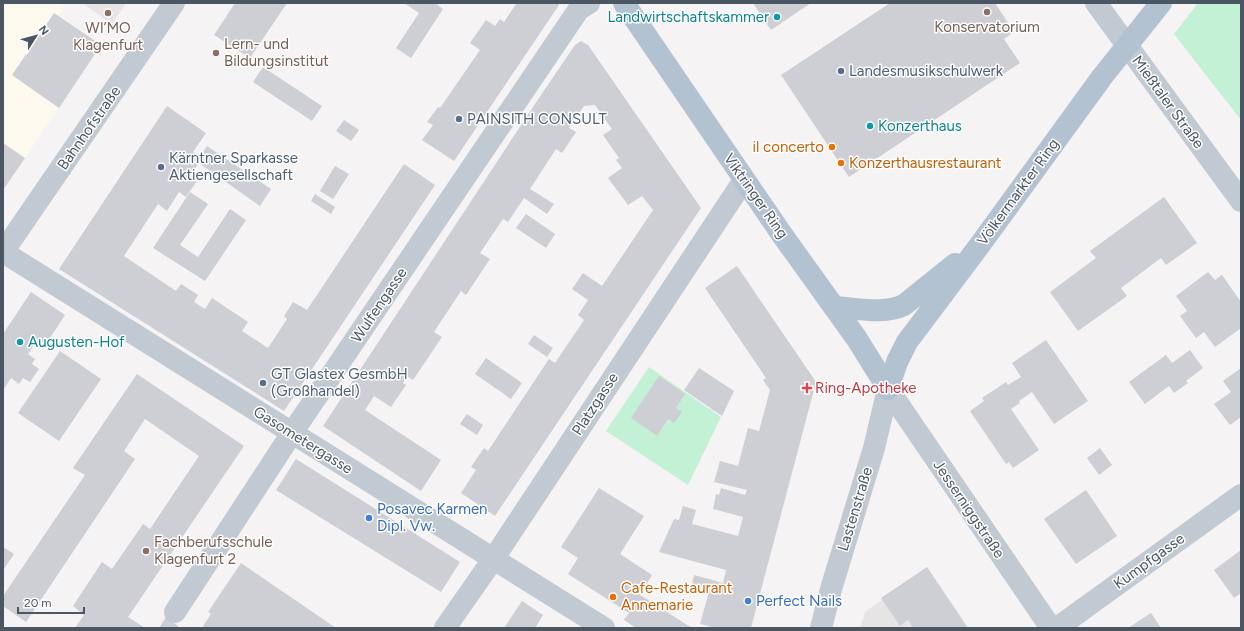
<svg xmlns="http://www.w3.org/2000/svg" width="1244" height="631" font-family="Figtree,sans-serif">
	<rect width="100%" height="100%" fill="#f5f3f3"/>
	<!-- commercial -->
	<path fill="#fdf9ef" d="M3 3H59L65 7 17 78 59 108 25 158 3 143Z"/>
	<!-- education -->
	<g fill="#e6e4e5">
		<path d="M82 3H126L112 24Z"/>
		<path d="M925 570 965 628H860L865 612Z"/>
	</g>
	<!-- green -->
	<g fill="#c3f1d5">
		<path d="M1198 3H1241V120L1174 34Z"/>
		<path d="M649 367 721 417 688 485 606 431Z"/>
	</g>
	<!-- building -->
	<g fill="#cdcfd5">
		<path d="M235 3H287L250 58 214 35Z"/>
		<path d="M404 3H435L443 9 411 58 396 48 419 13Z"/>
		<path d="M515 3H558L559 5 454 161 422 140 433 125 427 122 438 107 440 108 480 50 470 43 486 20 495 26 500 19 504 22 516 4Z"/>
		<path d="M753 3H811L771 30Z"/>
		<path d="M890 3H995L1014 32 1004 39 1020 63 849 177 781 75Z"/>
		<path d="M54 13 101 45 59 108 12 75Z"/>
		<path d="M581 41 588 45 701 208 495 516 461 493 476 470 471 467 484 448 488 451 549 359 555 363 584 320 578 315 588 300 572 289 583 273 602 286 653 210 642 196 628 205 608 178 622 168 616 160 619 158 603 135 612 129 595 105 584 106 569 128 576 132 562 153 556 149 530 189 554 204 547 214 524 198 508 222 503 219 480 253 490 259 466 295 461 291 434 332 442 337 413 380 407 376 403 383 406 385 391 407 374 396 365 410 441 460 421 491 323 426 541 95 575 45Z"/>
		<path d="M263 67 322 106 312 121 253 82Z"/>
		<path d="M167 106 206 133 193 152 200 157 207 146 271 189 260 206 199 163 190 176 197 181 186 197 179 192 167 211 158 204 124 256 176 291 181 284 198 295 194 302 205 309 212 298 248 322 242 331 268 348 287 319 284 316 293 302 307 310 404 164 435 185 284 411 59 269Z"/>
		<path d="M344 120 359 130 351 141 336 131Z"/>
		<path d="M3 143 25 158 3 190Z"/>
		<path d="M335 166 349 174 333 199 320 191Z"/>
		<path d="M190 192 208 204 180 245 198 257 230 209 246 220 205 281 153 248Z"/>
		<path d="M315 194 335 207 331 214 311 201Z"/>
		<path d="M1164 197 1197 243 1166 265 1161 258 1121 288 1127 296 1078 331 1050 292 1096 258 1090 251Z"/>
		<path d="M526 214 555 234 546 248 516 228Z"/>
		<path d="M737 266 816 382 751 628H716L700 624 710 588 692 584 694 575 723 583 726 570 659 552 674 519 679 520 683 506 696 510 692 524 738 536 743 517 713 509 716 494 719 495 721 488 745 495 747 490 714 482 720 461 738 466 748 428 759 431 770 390 763 380 766 378 705 288Z"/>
		<path d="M1208 272 1215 280 1222 275 1241 302V328L1215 347 1204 332 1196 338 1180 316 1187 311 1176 296Z"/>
		<path d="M31 292 65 315 46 344 38 339 28 354 35 359 32 364 39 369 30 382 23 378 19 384 11 378 3 390V334Z"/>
		<path d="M534 335 553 348 547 357 528 344Z"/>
		<path d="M1046 340 1088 401 1054 424 1032 392 1019 401 1020 403 1011 409 1039 450 1013 468 1009 462 1006 464 970 411 984 401 982 398 1006 382 1008 385 1021 377 1012 363Z"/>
		<path d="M1190 350 1203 368 1186 381 1188 383 1174 393 1169 386 1145 404 1129 382 1166 355 1172 363Z"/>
		<path d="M60 351 101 379 59 441 18 413Z"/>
		<path d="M486 358 522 383 511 399 475 374Z"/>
		<path d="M699 368 734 391 722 416 684 390Z"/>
		<path d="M1241 368V417L1230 425 1214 404 1231 392 1223 381Z"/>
		<path d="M137 374 244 446 128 617 145 628H75L84 615 73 606 102 562 112 569 143 524 150 529 199 456 145 419 124 451 135 459 26 622 3 606V596L85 475 73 468Z"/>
		<path d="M659 376 685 394 676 408 682 412 674 423 668 419 657 436 631 418Z"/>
		<path d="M467 414 483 425 477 435 460 424Z"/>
		<path d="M1100 448 1112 465 1099 475 1087 458Z"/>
		<path d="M296 459 460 562 441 592 276 490Z"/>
		<path d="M599 488 644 516 620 554 652 575 640 595 692 628H636L624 620 629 613 568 574 578 558 561 547Z"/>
		<path d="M1086 490 1117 536 1076 564 1044 519Z"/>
		<path d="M3 547 14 554 4 569H3Z"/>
		<path d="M1241 550V593L1234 598 1214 570Z"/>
		<path d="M241 563 336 628H202L211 614 208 612Z"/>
		<path d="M927 567 968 628H913L908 620 900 626 881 598Z"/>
		<path d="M522 601 543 615 535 628H504Z"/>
		<path d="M1151 613 1161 628H1128Z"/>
		<path d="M166 617 178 626 177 628H159Z"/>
	</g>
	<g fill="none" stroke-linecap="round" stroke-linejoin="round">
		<!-- minor -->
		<g stroke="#c1cad2" stroke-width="22">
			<path d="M1096 3 1241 201"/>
			<path d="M3 252 604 628"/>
			<path d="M3 252 174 3"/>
			<path d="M888 389 1051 628"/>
			<path d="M175 612 292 433 579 9 589 3"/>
			<path d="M445 628 494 558 744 180"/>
			<path d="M821 628 831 589 874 448 888 389"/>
			<path d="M1057 628 1241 495"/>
		</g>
		<!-- major -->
		<g stroke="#b3c2d1" stroke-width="22">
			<path d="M624 3 783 236 857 339 888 389"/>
			<path d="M834 307C857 308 883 315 904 305L955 264"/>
			<path d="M888 389 897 362 907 342 982 242 1102 77 1161 3"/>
		</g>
	</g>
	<!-- markers -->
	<g fill="#8d6e63" stroke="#fff" stroke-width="1.5">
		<circle cx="987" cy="12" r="4"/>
		<circle cx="108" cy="13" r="4"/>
		<circle cx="216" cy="53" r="4"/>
		<circle cx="146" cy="551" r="4"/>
	</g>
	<g fill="#0f9aa8" stroke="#fff" stroke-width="1.5">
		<circle cx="777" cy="17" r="4"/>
		<circle cx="870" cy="126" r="4"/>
		<circle cx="20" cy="342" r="4"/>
	</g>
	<g fill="#5c6f8a" stroke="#fff" stroke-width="1.5">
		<circle cx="841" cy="71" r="4"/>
		<circle cx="459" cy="119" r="4"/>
		<circle cx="161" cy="167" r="4"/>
		<circle cx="263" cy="383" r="4"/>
	</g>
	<g fill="#e8710a" stroke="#fff" stroke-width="1.5">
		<circle cx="832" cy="147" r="4"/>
		<circle cx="841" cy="163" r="4"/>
		<circle cx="613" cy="597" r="4"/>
	</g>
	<path fill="#e0444e" stroke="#fff" stroke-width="1.5" d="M805 382h4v4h4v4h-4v4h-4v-4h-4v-4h4z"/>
	<g fill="#3f7fe0" stroke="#fff" stroke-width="1.5">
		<circle cx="369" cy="518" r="4"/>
		<circle cx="748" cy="601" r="4"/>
	</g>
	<g text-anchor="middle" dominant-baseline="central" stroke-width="3" stroke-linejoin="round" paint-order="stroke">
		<!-- culture labels -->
		<g font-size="15" fill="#0d838f" stroke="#fff" text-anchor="start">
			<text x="769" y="17" text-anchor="end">Landwirtschaftskammer</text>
			<text x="878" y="126">Konzerthaus</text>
			<text x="28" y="342">Augusten-Hof</text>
		</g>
		<!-- education labels -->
		<g font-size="15" fill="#785e54" stroke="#fff">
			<text x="987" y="27">Konservatorium</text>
			<text x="108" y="28">WI’MO<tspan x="108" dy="17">Klagenfurt</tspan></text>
			<text x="224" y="44" text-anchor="start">Lern- und<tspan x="224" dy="17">Bildungsinstitut</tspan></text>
			<text x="154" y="542" text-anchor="start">Fachberufsschule<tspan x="154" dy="17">Klagenfurt 2</tspan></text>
		</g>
		<!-- service labels -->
		<g font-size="15" fill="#4e5e75" stroke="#fff" text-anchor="start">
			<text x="849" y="71">Landesmusikschulwerk</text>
			<text x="467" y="119">PAINSITH CONSULT</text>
			<text x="169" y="158">Kärntner Sparkasse<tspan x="169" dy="17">Aktiengesellschaft</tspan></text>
			<text x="271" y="374">GT Glastex GesmbH<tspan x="271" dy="17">(Großhandel)</tspan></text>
		</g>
		<!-- street labels -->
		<g font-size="15" fill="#4a5661" stroke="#fff">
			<text transform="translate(1168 102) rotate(54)">Mießtaler Straße</text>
			<text transform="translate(89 128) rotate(-55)">Bahnhofstraße</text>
			<text transform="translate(1018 192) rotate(-54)">Völkermarkter Ring</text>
			<text transform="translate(756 196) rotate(55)">Viktringer Ring</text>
			<text transform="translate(379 305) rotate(-56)">Wulfengasse</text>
			<text transform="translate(595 404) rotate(-57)">Platzgasse</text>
			<text transform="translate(303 440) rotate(32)">Gasometergasse</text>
			<text transform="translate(855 509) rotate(-73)">Lastenstraße</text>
			<text transform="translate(969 509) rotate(56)">Jesserniggstraße</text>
			<text transform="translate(1149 561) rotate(-36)">Kumpfgasse</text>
		</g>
		<!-- food labels -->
		<g font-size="15" fill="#c56008" stroke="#fff" text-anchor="start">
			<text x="824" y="147" text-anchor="end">il concerto</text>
			<text x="849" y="163">Konzerthausrestaurant</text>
			<text x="621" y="588">Cafe-Restaurant<tspan x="621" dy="17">Annemarie</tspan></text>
		</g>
		<!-- health labels -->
		<g font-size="15" fill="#be3a42" stroke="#fff" text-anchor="start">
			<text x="815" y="388">Ring-Apotheke</text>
		</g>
		<!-- shop labels -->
		<g font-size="15" fill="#366cbe" stroke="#fff" text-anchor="start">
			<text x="377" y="509">Posavec Karmen<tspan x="377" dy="17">Dipl. Vw.</tspan></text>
			<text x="756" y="601">Perfect Nails</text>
		</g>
	</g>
	<!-- border -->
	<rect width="1244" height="631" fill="none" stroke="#4a5661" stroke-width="8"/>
	<!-- north arrow -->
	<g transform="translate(36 36) rotate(54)" stroke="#ffffff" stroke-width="3" paint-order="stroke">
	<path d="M0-3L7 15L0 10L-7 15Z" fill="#4a5661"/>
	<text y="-6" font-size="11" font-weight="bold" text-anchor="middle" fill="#4a5661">N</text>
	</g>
	<!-- scale -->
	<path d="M18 607v6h66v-6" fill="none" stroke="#4a5661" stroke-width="2"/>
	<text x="24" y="607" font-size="12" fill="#4a5661" stroke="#ffffff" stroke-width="3" paint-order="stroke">20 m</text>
</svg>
